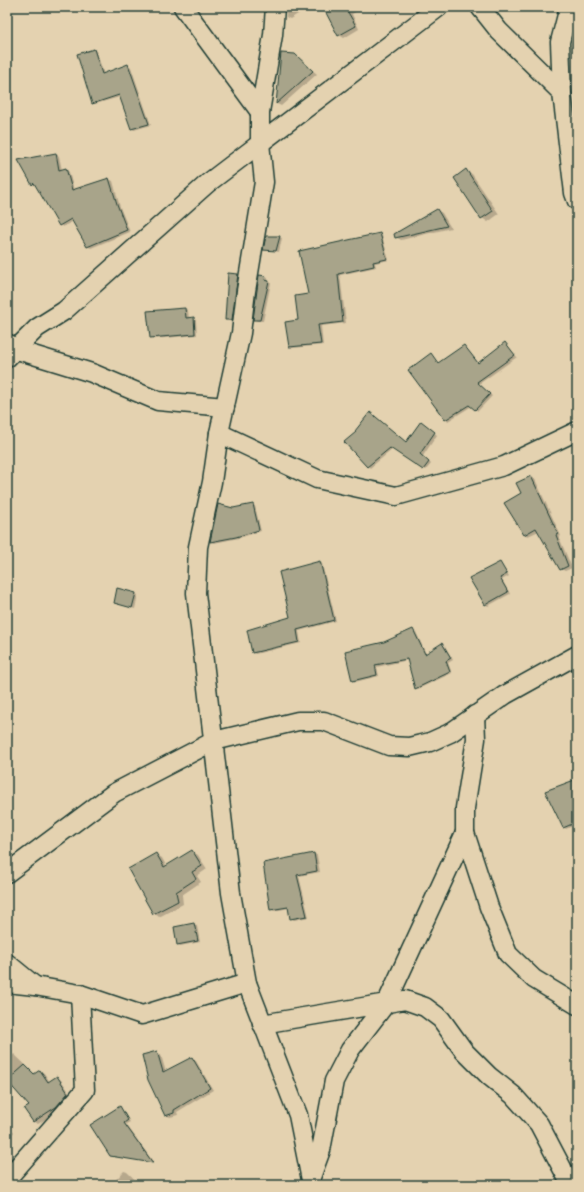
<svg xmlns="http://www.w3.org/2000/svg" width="584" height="1192" font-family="'Balsamiq Sans',sans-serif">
	<rect width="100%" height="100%" fill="#e4d2b0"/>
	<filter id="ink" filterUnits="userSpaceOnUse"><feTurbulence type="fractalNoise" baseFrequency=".025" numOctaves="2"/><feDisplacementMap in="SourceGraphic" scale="8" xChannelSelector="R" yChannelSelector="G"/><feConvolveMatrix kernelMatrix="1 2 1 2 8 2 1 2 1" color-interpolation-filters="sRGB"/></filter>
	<g filter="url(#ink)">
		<!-- shadow -->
		<g fill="#0003">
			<path d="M61 7H74L67 12Z"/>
			<path d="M286 7H309L290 19 286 17Z"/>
			<path d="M324 7H364L352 14 359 29 344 38 339 35Z"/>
			<path d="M94 50 96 51 104 74 128 65 131 67 151 125 134 130 132 128 120 97 95 104 93 103Z"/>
			<path d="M282 54 295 55 317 74 281 106 277 104Z"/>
			<path d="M56 154 59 156 62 170 66 169 69 172 74 190 109 179 113 181 120 207 130 232 91 248 87 246 73 221 63 227 60 225 36 186 33 184Z"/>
			<path d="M466 171 472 174 499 214 488 222 482 218Z"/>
			<path d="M437 210 442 213 451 228 401 240 396 237Z"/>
			<path d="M380 234 382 236 389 260 375 263 376 267 340 275 346 323 321 326 323 345 292 348 290 347 309 295Z"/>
			<path d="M279 237 282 238 279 252 265 249Z"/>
			<path d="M238 275 240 276 235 321H229L226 319Z"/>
			<path d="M265 277 268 278V281L271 283 263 321H257L254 319Z"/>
			<path d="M185 309 188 310 189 319 196 320 197 335 154 339 151 337 148 312Z"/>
			<path d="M505 343 517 357 479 384 492 396 478 411 472 406 448 421 409 371 431 355 439 363 464 346 479 364Z"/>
			<path d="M370 413 406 442 424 424 437 435 423 456 431 464 426 470 393 449 370 468 368 466 357 432Z"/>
			<path d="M531 477 535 479 561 536 559 537 572 568 565 571 561 569 539 531 528 536 524 534 522 493Z"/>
			<path d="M253 505 255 506 261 531 239 538 214 543 211 542 233 509Z"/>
			<path d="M320 562 322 564 336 621 299 631 301 643 255 654 253 652 292 617Z"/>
			<path d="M500 563 509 576 502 580 510 594 488 606 486 604Z"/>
			<path d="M136 594 138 595 135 609 115 603Z"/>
			<path d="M413 631 416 632 426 654 442 645 445 646 453 660 448 663 452 673 418 689 416 688 408 660 377 667 379 676 355 682 352 680 384 643Z"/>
			<path d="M577 782V824L566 829 564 827Z"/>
			<path d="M192 851 198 855 207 869 197 876 201 882 182 895 183 904 159 917 154 913 156 854 162 858 167 867Z"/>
			<path d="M314 854 317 855 320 872 299 876 309 917 294 920 291 918 289 908 274 911 271 909 264 864Z"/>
			<path d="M194 924 197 926 200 942 180 946 178 944Z"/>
			<path d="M157 1052 161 1055 166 1072 192 1058 196 1061 213 1090 177 1112 178 1115 170 1117 166 1115Z"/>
			<path d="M14 1054 35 1074 40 1071 44 1073 50 1082 57 1077 61 1080 72 1096 61 1109 38 1124 34 1121 30 1106 7 1080V1061Z"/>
			<path d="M120 1107 130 1122 126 1124 154 1163 110 1155Z"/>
			<path d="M7 1125 14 1132 7 1139Z"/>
			<path d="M124 1171 127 1172 141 1185H111Z"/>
		</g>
		<!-- building -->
		<g fill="#a8a48a" stroke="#1f3d34">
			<path d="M323 7H345L356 26 338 36Z"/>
			<path d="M94 49 102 74 128 64 149 124 131 129 119 95 92 104 77 54Z"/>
			<path d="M281 53 295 54 313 71 276 104Z"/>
			<path d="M56 153 59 170 66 168 72 190 109 178 117 204 127 230 87 247 71 219 59 226 34 183 32 185 18 160Z"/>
			<path d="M466 169 493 211 481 219 454 178Z"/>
			<path d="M437 209 447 226 395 238 394 234Z"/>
			<path d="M380 233 387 259 373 262 374 266 338 274 343 322 318 325 321 344 289 347 285 322 298 320 295 296 308 294 299 251Z"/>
			<path d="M266 236H280L276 251 263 250Z"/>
			<path d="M228 273 238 274 232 320H225Z"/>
			<path d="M259 275 266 276 265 280 269 281 260 320H253Z"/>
			<path d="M185 308 186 318 194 317 195 334 150 338 147 311Z"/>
			<path d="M505 342 515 355 477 382 490 394 475 410 469 405 445 420 408 370 431 353 438 363 464 345 478 363Z"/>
			<path d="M370 412 406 442 421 421 435 432 420 454 429 462 423 470 390 448 367 467 344 442 356 432 355 431Z"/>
			<path d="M531 476 558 534 556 535 568 566 560 570 536 528 524 535 504 503 521 493 516 483Z"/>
			<path d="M218 504 233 508 253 504 259 530 236 537 210 542Z"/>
			<path d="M320 561 334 620 297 630 299 642 252 653 247 630 290 617 279 572Z"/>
			<path d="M500 562 507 574 500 578 508 592 485 605 469 578Z"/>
			<path d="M117 588 136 593 132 608 114 603Z"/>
			<path d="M413 629 425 654 442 643 451 658 446 661 450 672 415 689 407 659 375 665 377 675 352 681 345 651 384 642Z"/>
			<path d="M577 779V822L563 828 545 791Z"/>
			<path d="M192 850 202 866 192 872 196 879 176 892 178 901 153 914 128 869 156 853 164 867Z"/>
			<path d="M314 853 317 871 297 875 307 916 290 919 288 907 270 910 263 863Z"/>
			<path d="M194 923 198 941 177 945 174 927Z"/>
			<path d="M157 1051 163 1072 192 1057 210 1088 174 1110V1113L165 1116 148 1080 142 1055Z"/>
			<path d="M25 1065 34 1074 40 1070 48 1082 57 1076 68 1093 56 1107 33 1122 24 1109 29 1106 7 1081Z"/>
			<path d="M120 1106 128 1120 124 1123 153 1163 110 1156 90 1125Z"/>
		</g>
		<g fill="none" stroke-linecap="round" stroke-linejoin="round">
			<defs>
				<g id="minor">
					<path d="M183 7 260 112"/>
					<path d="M275 7 273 35 260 112V143L264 182 246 291 241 333 219 433 212 482 198 547 196 593 231 893 247 983 298 1115 312 1185"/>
					<path d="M480 7 499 31 562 93"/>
					<path d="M569 7 560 42 562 93 574 193 577 201"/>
					<path d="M9 344 17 350 92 373 158 401 225 407"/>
					<path d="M7 358 37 328 64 311 208 183 439 7"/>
					<path d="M219 433 317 479 396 496 504 466 577 431"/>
					<path d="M475 715 476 739 465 808V833L489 907 508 954 534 979 577 1005"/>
					<path d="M7 873 114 793 214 741 298 721H324L389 746 409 747 430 742 450 733 505 695 577 655"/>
					<path d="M7 963 35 986"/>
					<path d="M7 983 35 986 80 994 142 1015 247 983"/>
					<path d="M262 1024 405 1000 425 1007 441 1019 464 1051 489 1076 513 1095 539 1124 571 1185"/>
					<path d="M311 1177 321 1150 334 1081 350 1050 387 1002 465 833"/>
					<path d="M7 1179 85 1090 80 994"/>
				</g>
			</defs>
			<!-- minor casing -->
			<use href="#minor" stroke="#1f3d34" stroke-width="21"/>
			<!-- minor -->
			<use href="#minor" stroke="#e4d2b0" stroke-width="18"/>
		</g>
	</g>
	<!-- margin -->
	<rect width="584" height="1192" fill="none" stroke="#e4d2b0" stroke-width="24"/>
	<rect x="12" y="12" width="560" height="1168" fill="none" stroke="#1f3d34" stroke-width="1.5" filter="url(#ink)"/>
</svg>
